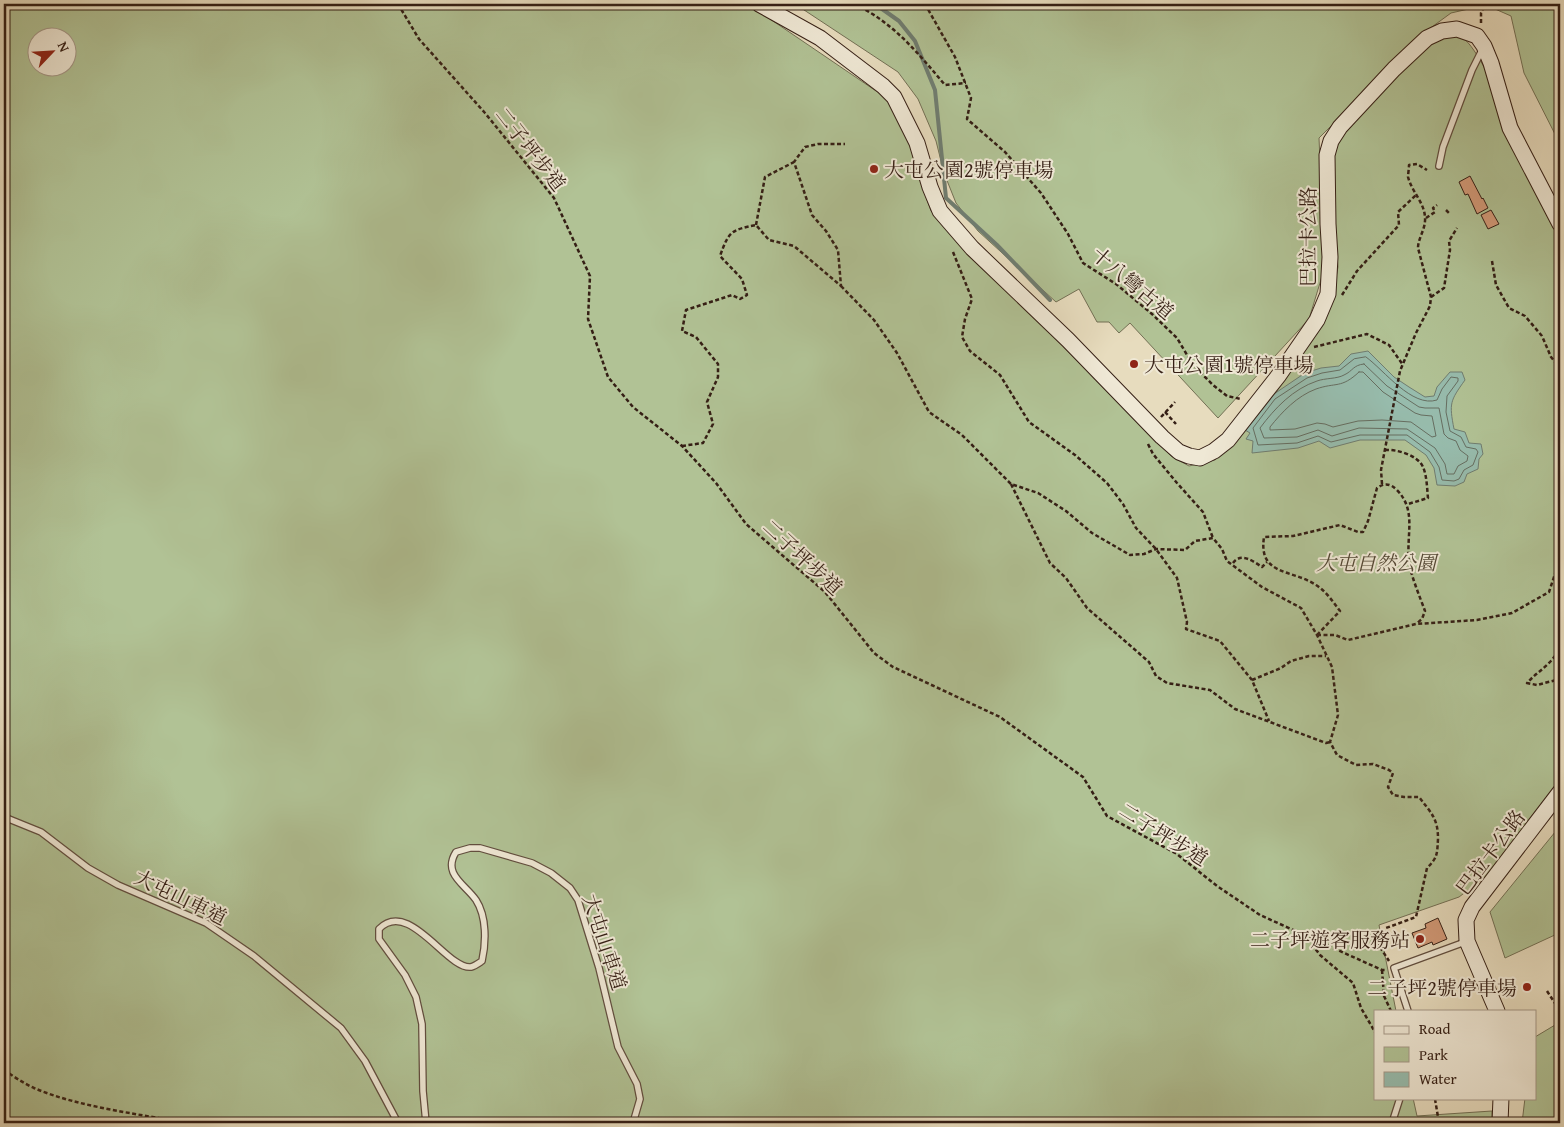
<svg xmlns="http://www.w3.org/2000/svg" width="1564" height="1127" font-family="'Gentium Book Plus','Noto Serif TC',serif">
	<rect width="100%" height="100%" fill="#e7dcbe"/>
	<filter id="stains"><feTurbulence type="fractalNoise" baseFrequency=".004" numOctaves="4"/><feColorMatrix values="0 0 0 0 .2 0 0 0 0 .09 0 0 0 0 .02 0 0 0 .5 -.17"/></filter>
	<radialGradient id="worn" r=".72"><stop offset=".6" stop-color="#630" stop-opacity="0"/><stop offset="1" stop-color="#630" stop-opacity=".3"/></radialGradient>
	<!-- green -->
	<g fill="#b1c295" stroke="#737055" fill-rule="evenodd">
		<path d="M4 4H748L879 93 884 95 895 111 911 144 920 180 931 211 976 260 1046 329 1128 413 1171 456 1189 466 1215 460 1231 445 1332 298 1338 267 1334 222V150L1344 129 1429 44C1438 40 1452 32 1461 37 1485 48 1531 177 1546 207 1550 217 1555 225 1560 234V784L1492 872 1459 897 1379 925 1396 1011H1375V1098H1413L1417 1116 1492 1111V1123H4ZM38 38H68V68H38Z"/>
		<path d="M795 4H1560V144L1524 73 1511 16 1486 5 1451 13 1425 32 1319 138 1323 230V273L1309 319 1218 418 1130 323 1119 333 1109 322H1097L1079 289 1056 302 978 231 956 203 944 173 936 141 918 99 898 72Z"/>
		<path d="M1560 826V939L1557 934 1505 958 1490 912Z"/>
		<path d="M1560 1022V1123H1522L1525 1098H1535V1037Z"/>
	</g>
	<!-- water -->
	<path fill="#97bcad" stroke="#707d70" d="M1368 351 1394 377 1409 387 1425 397 1434 396 1437 387 1450 372H1462L1465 380C1450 401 1449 403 1454 429L1465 432 1469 443 1481 444 1483 454 1479 459 1478 469 1467 474 1464 482 1455 486 1437 485 1434 468 1426 455 1405 440H1360L1330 448 1319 441 1298 448 1252 453 1253 441 1246 439 1250 433 1245 430 1271 396 1305 373 1321 368 1339 366 1351 354Z"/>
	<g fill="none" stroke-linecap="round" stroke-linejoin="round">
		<!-- shore -->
		<g stroke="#666e61" stroke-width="1">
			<path d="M1366 357C1384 370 1412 408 1437 400L1442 389 1451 377 1458 378V381L1447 396 1446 412 1450 431 1461 437 1466 447 1476 449 1478 452 1473 465 1464 470 1459 479 1454 481 1442 480 1439 467 1430 452 1407 435H1360L1331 442 1318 436 1297 443 1258 445 1253 428 1275 399 1307 378 1322 373 1340 370 1354 359Z"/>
			<path d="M1364 364 1387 386 1419 407 1425 408H1439L1444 434 1448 438 1456 441 1460 450 1468 456 1467 461 1458 466 1454 474H1447L1445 464 1435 448 1407 429 1359 428 1332 436 1318 430 1297 437 1264 438 1260 428C1275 408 1293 389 1317 381 1325 378 1337 379 1344 375 1353 371 1353 365 1364 364Z"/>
			<path d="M1359 372H1363L1383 392 1415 413 1421 415 1432 416 1436 436 1432 437 1411 422 1382 420 1358 421 1333 427 1325 424 1317 423 1295 429 1270 430V427C1282 412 1297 396 1316 389 1336 382 1341 389 1359 372Z"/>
		</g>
		<!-- stream -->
		<path stroke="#707d70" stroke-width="4" d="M875 4 899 21 915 41 935 90 946 198 997 245 1050 300"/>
	</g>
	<!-- building -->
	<g fill="#d39a78" stroke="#351f15">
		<path d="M1470 176 1482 199 1483 198 1488 208 1477 214 1468 194 1465 195 1459 182Z"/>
		<path d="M1491 210 1499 224 1488 229 1481 215Z"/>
		<path d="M1438 918 1447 939 1433 945 1432 942 1418 948 1412 933 1426 928 1425 924Z"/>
	</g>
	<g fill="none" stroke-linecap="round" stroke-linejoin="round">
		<defs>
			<g id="lane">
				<path d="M1439 166 1443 147 1472 70 1482 50"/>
				<path d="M4 817 41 832 88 868 118 885 206 923 254 956 341 1028 365 1061 398 1123"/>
				<path d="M1408 1011 1394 968 1465 942"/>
				<path d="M426 1123 423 1091 422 1024 416 997 405 975 379 939V929C409 898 447 970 471 967 475 966 479 963 482 961 486 943 487 917 476 900 465 884 442 874 456 852L470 848H480L532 863 551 873 570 888 578 900 599 968 618 1047 637 1084 640 1099 633 1123"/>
				<path d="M1392 1123 1400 1098"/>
			</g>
			<g id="secondary">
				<path d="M759 4 820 38 883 86 894 97 917 143 930 187 940 211 972 248 1068 340 1162 437 1179 452 1189 456 1200 458 1214 451 1228 440 1279 375 1317 320 1328 294 1330 257 1328 224 1327 155 1331 141 1340 127 1394 69 1427 38 1442 31 1457 29 1477 36 1484 46 1491 63 1510 128 1560 224"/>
				<path d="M1497 1011 1467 941 1466 920 1472 907 1560 792"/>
				<path d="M1500 1123 1501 1098"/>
			</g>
		</defs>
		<!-- lane casing -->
		<use href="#lane" stroke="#624e3f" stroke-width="8"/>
		<!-- secondary casing -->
		<use href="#secondary" stroke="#351f15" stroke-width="17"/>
		<!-- path -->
		<g stroke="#351f15" stroke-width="2.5" stroke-dasharray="4 2.5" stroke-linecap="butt">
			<path d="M398 4 419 39 485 113 554 198 590 276 588 319 608 377 633 407 682 446 716 483 746 524 825 592 874 653 893 667 1000 717 1083 777 1107 816 1177 854 1217 886 1260 915 1382 970H1386"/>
			<path d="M854 4C893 22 918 53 945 85L966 83"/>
			<path d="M925 4 955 57 971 98 967 119 1005 152 1041 193 1068 234 1083 263 1116 284 1152 314 1177 338 1193 365 1213 385 1227 396 1241 399"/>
			<path d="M1481 23V13L1485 4"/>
			<path d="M1446 210 1449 213"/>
			<path d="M1426 218 1435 212 1433 208 1437 205"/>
			<path d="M756 225 765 177 794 162"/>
			<path d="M953 252 972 299 965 319 962 337 970 351 1000 375 1029 422 1075 455 1107 483 1123 504 1136 528 1156 549 1177 578 1187 622 1186 629 1220 641 1252 680 1269 721"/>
			<path d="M1492 261 1496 285 1509 308 1525 316 1542 336 1551 357 1560 368"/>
			<path d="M841 286 874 320 897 353 929 412 962 435 1011 484 1038 493 1066 511 1092 533 1130 555 1144 554 1156 549 1185 550 1195 541 1213 538 1222 549 1227 561 1262 587 1301 608 1317 635 1332 667 1338 715 1330 742 1337 755 1356 765 1373 764 1389 770 1393 773 1388 787 1393 795 1404 797H1419C1431 813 1438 818 1438 839 1437 854 1438 857 1427 868L1416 917 1386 928 1388 933 1376 938 1380 947 1389 961"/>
			<path d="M1342 295 1357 271 1399 225 1398 212 1416 195"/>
			<path d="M1431 297 1444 288 1450 250 1449 241 1457 228"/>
			<path d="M1314 347 1367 334 1389 345 1403 365"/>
			<path d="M1165 412 1176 424"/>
			<path d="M1161 417 1175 402"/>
			<path d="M1148 444 1153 454 1177 483 1203 512 1213 538"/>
			<path d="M682 446 703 443 713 424 707 402 718 377V364L696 337 682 331 686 310 732 295 740 299 747 295 742 279 720 256C729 231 731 230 756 225L769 240 794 246 841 286 838 250 826 231 812 215 794 162 805 147 818 144H845"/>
			<path d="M1385 450C1396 449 1418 455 1423 467 1427 476 1427 489 1428 498L1408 504"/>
			<path d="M1011 484 1050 563 1066 578 1087 608 1149 662 1156 676 1167 683 1210 690 1235 709 1326 743 1330 742"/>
			<path d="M1382 484 1381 470 1400 371 1416 333 1430 306 1431 297 1418 248C1418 238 1426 229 1425 217 1424 202 1412 192 1408 177 1408 174 1409 169 1409 165L1417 164 1427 170"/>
			<path d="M1233 563C1241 552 1253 561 1262 567L1267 562"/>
			<path d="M1317 635 1340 611C1333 602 1326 591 1316 585 1292 569 1258 576 1264 537L1293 536 1340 525 1358 532H1363L1368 521 1377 488C1384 483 1390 483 1397 490 1417 511 1406 534 1409 560 1410 574 1420 597 1425 611L1422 619 1416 624"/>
			<path d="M1317 635H1335L1348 640 1416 624 1477 620 1512 613 1549 592 1557 568 1560 566"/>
			<path d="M1560 651 1557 653C1548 667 1538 671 1527 683L1537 685 1560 679"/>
			<path d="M1252 680 1281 668 1291 661 1309 656H1326"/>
			<path d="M1308 939 1320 955 1353 983 1361 1008 1375 1032"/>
			<path d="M1382 970 1384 996 1391 1011"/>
			<path d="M1547 991 1560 1011"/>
			<path d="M4 1070C13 1076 23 1083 34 1088 78 1107 139 1114 187 1123"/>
			<path d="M1435 1099 1439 1123"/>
		</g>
		<!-- lane -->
		<use href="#lane" stroke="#efe8d5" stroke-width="5.5"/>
		<!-- secondary -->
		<use href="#secondary" stroke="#efe8d5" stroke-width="15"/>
	</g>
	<!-- markers -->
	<g fill="#8f2418" stroke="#efe8d5" stroke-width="2">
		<circle cx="874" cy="169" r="5"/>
		<circle cx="1134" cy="364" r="5"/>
		<circle cx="1420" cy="939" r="5"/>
		<circle cx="1527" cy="987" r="5"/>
	</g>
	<g text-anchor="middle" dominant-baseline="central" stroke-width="4" stroke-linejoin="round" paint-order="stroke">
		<!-- street labels -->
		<g font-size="20" fill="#351f15" stroke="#efe8d5">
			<text transform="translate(531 149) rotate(52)">二子坪步道</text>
			<text transform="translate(1307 237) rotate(-90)">巴拉卡公路</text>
			<text transform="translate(1133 283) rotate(40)">十八彎古道</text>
			<text transform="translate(803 557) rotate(43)">二子坪步道</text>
			<text transform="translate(1164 834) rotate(32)">二子坪步道</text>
			<text transform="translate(1490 852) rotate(-53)">巴拉卡公路</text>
			<text transform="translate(181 897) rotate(26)">大屯山車道</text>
			<text transform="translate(605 942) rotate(72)">大屯山車道</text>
		</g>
		<!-- poi labels -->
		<g font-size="20" fill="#351f15" stroke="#efe8d5" text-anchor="start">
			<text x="884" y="169">大屯公園2號停車場</text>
			<text x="1144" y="364">大屯公園1號停車場</text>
			<text x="1410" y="939" text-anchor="end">二子坪遊客服務站</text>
			<text x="1517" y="987" text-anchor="end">二子坪2號停車場</text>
		</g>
		<!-- park labels -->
		<g font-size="20" font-style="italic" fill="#544835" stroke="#efe8d5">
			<text x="1376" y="562">大屯自然公園</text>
		</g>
	</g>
	<!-- margin -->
	<rect width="1564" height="1127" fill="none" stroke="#e7dcbe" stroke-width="20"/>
	<rect x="5" y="5" width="1554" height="1117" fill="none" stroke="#351f15" stroke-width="2.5"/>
	<rect x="10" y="10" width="1544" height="1107" fill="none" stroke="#351f15"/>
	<!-- legend -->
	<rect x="1374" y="1010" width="162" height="90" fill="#efe8d5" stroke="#a59888"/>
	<rect x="1384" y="1026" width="25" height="8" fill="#efe8d5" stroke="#a59888"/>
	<text x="1419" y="1034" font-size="15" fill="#351f15">Road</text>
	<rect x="1384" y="1047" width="25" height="15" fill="#b1c295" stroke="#a59888"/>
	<text x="1419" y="1060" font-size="15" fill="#351f15">Park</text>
	<rect x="1384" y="1072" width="25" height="15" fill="#97bcad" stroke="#a59888"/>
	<text x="1419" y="1084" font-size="15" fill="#351f15">Water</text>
	<!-- north arrow -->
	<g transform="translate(52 52) rotate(65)"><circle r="24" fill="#efe8d5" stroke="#a59888"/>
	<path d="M0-4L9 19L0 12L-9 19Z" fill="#8f2418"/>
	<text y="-8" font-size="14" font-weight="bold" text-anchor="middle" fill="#351f15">N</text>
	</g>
	<rect width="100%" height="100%" filter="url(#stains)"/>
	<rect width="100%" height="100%" fill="url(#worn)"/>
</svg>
